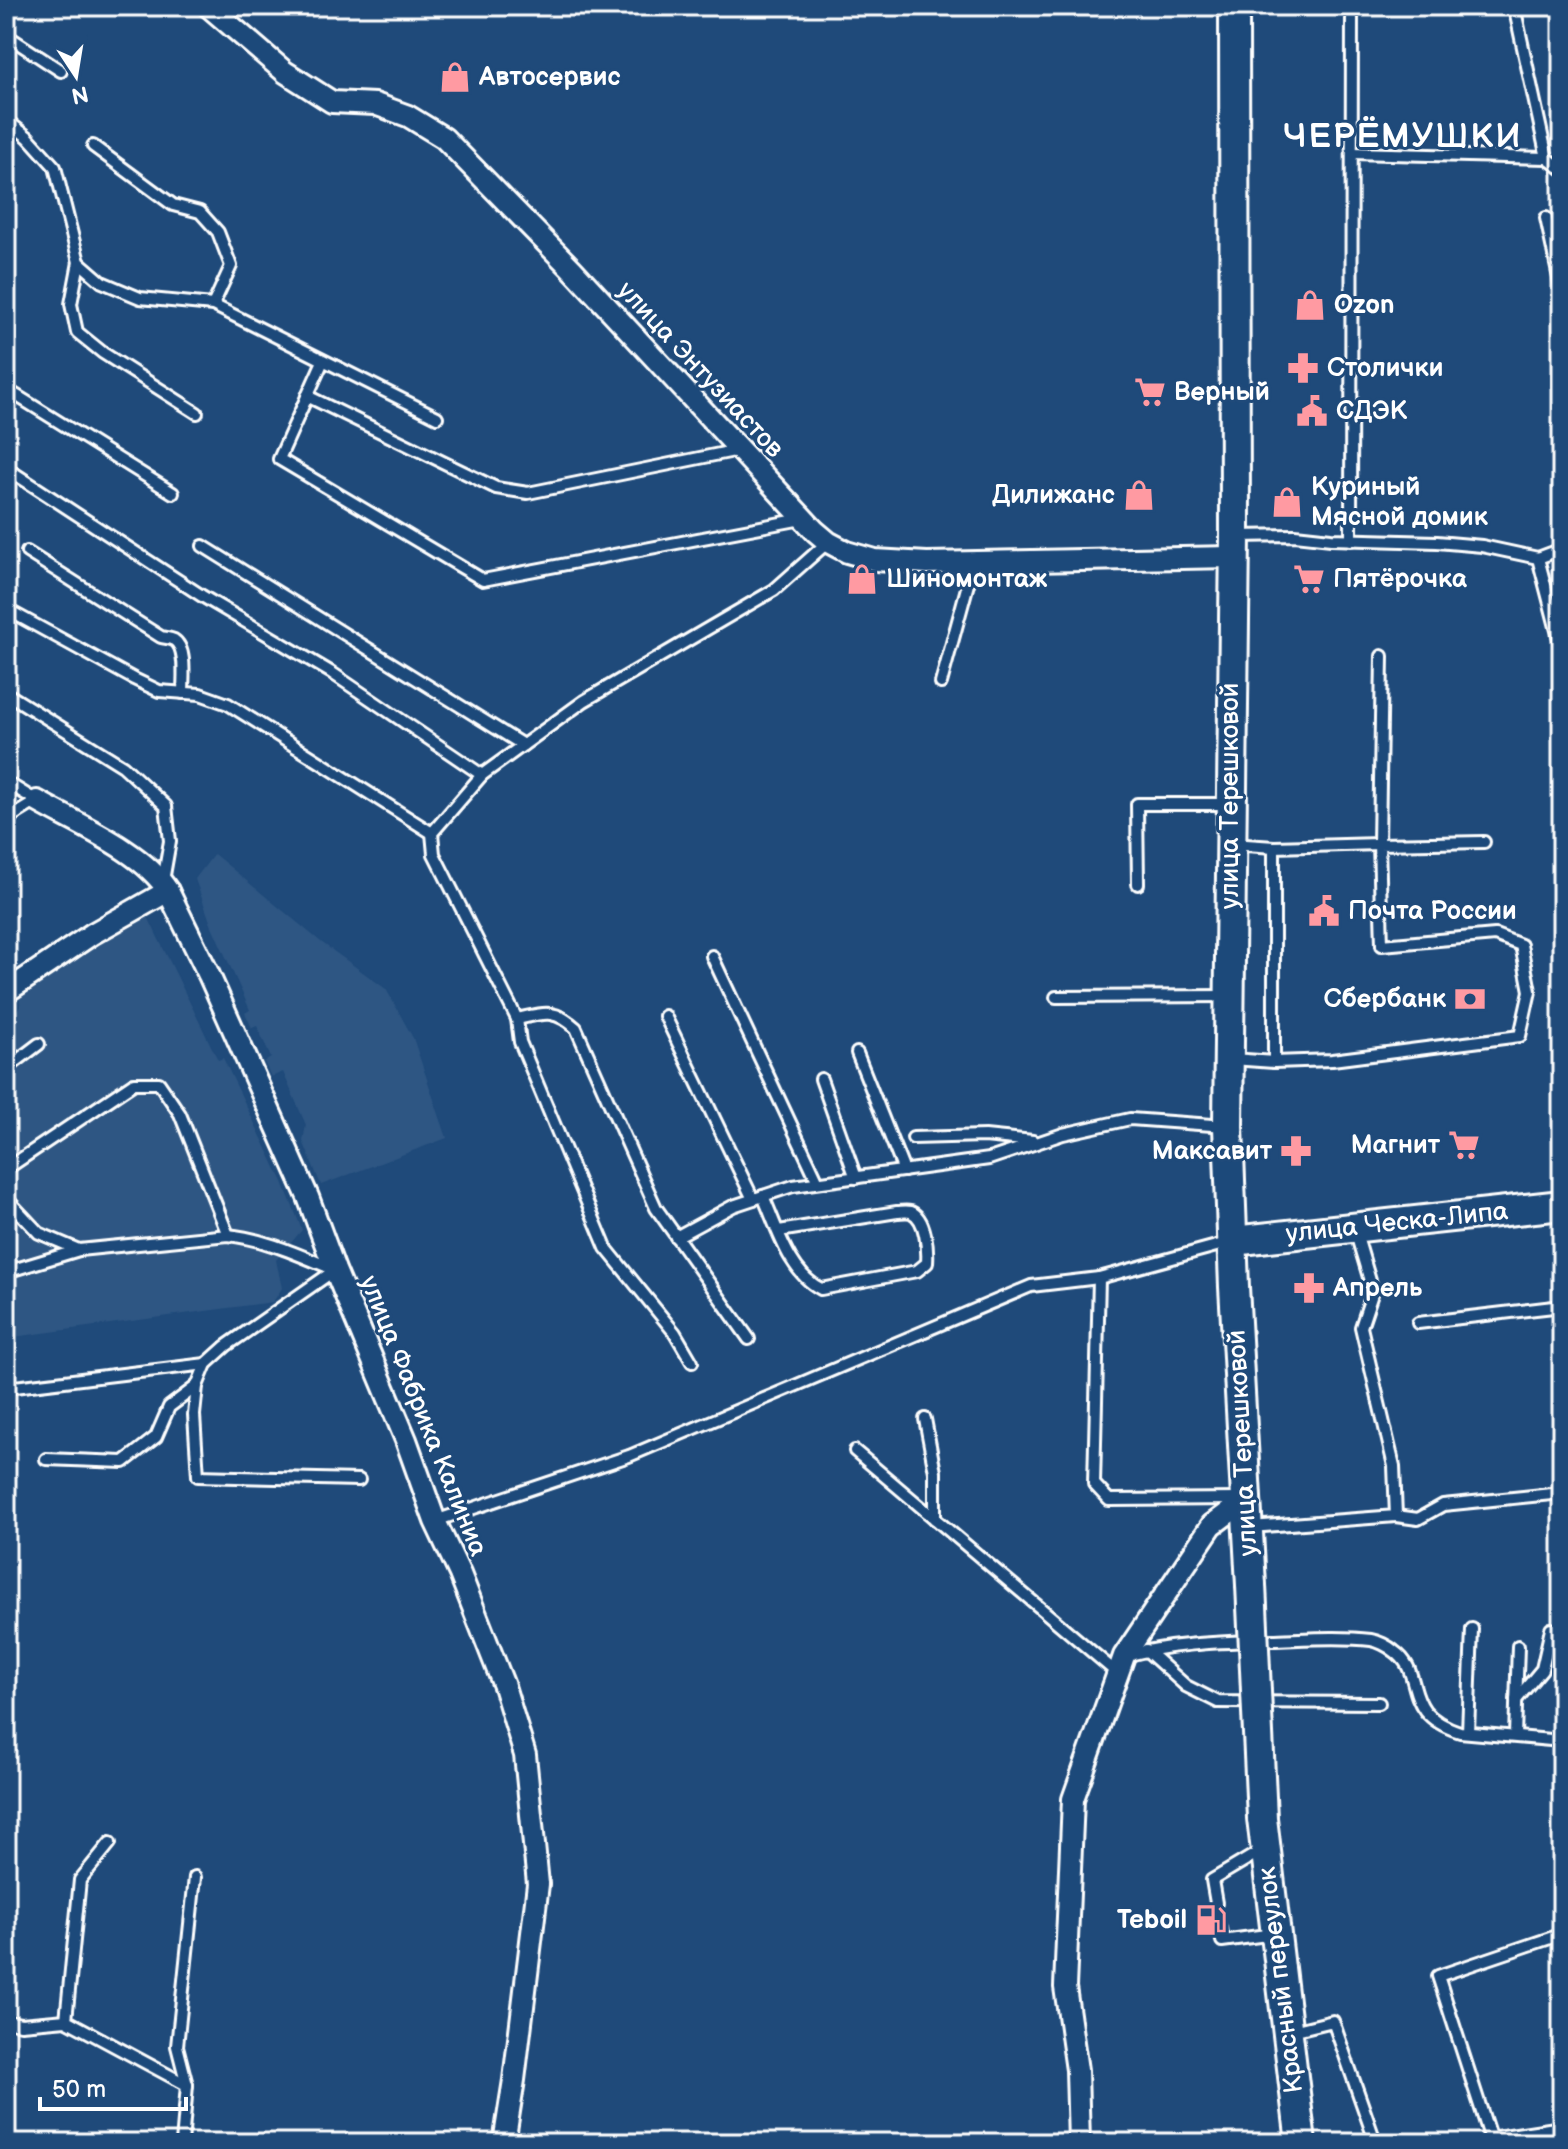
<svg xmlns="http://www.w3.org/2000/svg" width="1568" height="2149" font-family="'Balsamiq Sans',sans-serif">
	<rect width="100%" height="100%" fill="#1f4a7a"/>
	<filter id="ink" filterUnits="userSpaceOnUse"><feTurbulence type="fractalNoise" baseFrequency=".0125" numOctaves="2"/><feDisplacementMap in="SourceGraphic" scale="16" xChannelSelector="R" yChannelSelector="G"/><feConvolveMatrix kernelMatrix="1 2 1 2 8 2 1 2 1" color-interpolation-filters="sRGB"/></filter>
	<g filter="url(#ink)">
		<!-- built -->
		<g fill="#2e5683">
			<path d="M214 854 321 942 386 989 413 1038 447 1138 321 1185 303 1141 306 1125 283 1072 271 1077 264 1062 271 1058 257 1026 252 1028 245 1013 250 1010 211 924 195 879Z"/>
			<path d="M146 913 218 1060 223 1058 283 1182 302 1230 276 1260 282 1288 273 1302 6 1338V1018L21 1007 18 992 113 929Z"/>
		</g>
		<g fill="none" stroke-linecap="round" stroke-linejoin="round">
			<defs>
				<g id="lane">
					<path d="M1514 6 1547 158"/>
					<path d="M6 35 61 71"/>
					<path d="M6 120 28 137 55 167 79 262 102 282 140 298 213 305 437 417"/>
					<path d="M93 146 173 205 200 212 218 232 231 266 213 305"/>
					<path d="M1352 153 1547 158 1562 169"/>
					<path d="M1546 218 1562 292"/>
					<path d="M79 262 71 304 77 332 103 353 197 413"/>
					<path d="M323 361 279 459 483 580 802 519"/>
					<path d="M6 389 173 493"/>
					<path d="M307 396 496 488 528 493 739 450"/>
					<path d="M6 468 202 596 332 673 482 775"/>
					<path d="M1238 536 1295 535 1331 539 1437 542 1482 546 1538 558"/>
					<path d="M1351 540 1352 6"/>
					<path d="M203 546 523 745"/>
					<path d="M1562 549 1538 558 1562 650"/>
					<path d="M27 552 161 637C165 638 170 638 174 640 187 648 183 679 183 693"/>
					<path d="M6 609 134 679 159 691 200 694 228 704 432 833"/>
					<path d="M941 683 974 562"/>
					<path d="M6 693 123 766 166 806 170 841 163 881"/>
					<path d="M6 782 37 801 6 820"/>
					<path d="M1232 844 1274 847 1379 844 1382 656"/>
					<path d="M1274 847V1062L1332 1060 1520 1036 1530 991 1521 945 1495 935 1382 945 1379 844 1484 842"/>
					<path d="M1138 884 1137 804H1228"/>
					<path d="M712 956 818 1182"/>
					<path d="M1056 997 1228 996"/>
					<path d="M665 1016 753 1199"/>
					<path d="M517 1019C544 1013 554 1008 576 1028L656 1208 749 1339"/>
					<path d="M857 1053 904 1171"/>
					<path d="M1232 1059 1274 1062"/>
					<path d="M6 1069 39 1044"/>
					<path d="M821 1079 856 1178"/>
					<path d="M913 1138 985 1136 1033 1141"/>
					<path d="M6 1169 134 1083H159L180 1114 228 1235"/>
					<path d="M763 1196C777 1227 789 1273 821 1289L917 1271 927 1263C928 1249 926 1218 911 1212 906 1211 901 1212 897 1212L779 1231"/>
					<path d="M6 1198 39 1233 79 1250"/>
					<path d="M676 1237 733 1206 793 1186 989 1159 1063 1134 1130 1119 1226 1126"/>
					<path d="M335 1270 226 1346 206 1364 197 1386 194 1415 198 1476 359 1480"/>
					<path d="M6 1272 79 1250 228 1235C265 1239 299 1255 333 1269"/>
					<path d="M1099 1278 1094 1484 1109 1500 1241 1499"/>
					<path d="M1418 1323 1562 1306"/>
					<path d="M692 1362 675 1333 606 1248 520 1042 517 1019 434 854 432 833 482 775 584 701 774 590 828 542"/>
					<path d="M6 1388 206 1364"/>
					<path d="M925 1419 935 1472V1519"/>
					<path d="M855 1451 1117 1673"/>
					<path d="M46 1459 124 1462 156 1437 169 1407 197 1386"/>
					<path d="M1396 1516 1418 1519 1443 1505 1562 1493"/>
					<path d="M435 1521 629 1456 1031 1286 1099 1278 1231 1242"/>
					<path d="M1250 1527 1396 1516 1394 1466 1361 1327 1373 1291 1355 1230"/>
					<path d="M1146 1650 1186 1686 1218 1702 1379 1703"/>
					<path d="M1125 1656C1173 1643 1223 1642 1272 1640 1304 1639 1340 1636 1371 1640 1378 1641 1388 1646 1394 1651 1427 1674 1398 1712 1460 1732L1562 1741"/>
					<path d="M1516 1700 1542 1669 1551 1629"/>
					<path d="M1468 1732 1472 1629"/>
					<path d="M1515 1736 1518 1646"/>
					<path d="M110 1843 80 1880 66 2020 187 2085"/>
					<path d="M1216 1903 1212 1880 1264 1849"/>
					<path d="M1220 1928 1222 1941 1274 1934"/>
					<path d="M6 2021 21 2024 66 2020"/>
					<path d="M1288 2032 1333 2021 1375 2141"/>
					<path d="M1490 2138 1562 2127"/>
					<path d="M182 2143 187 2085 177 2046 195 1877"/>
					<path d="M1492 2143 1438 1976 1562 1934"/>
				</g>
				<g id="street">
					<path d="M208 6 285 72 332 102 375 104 408 116 444 138 573 270 815 531 828 542 847 552 875 560 927 563 1232 557"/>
					<path d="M37 801C77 824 143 851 168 891L209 975 308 1197 335 1270 406 1440 435 1521 460 1574 504 1686 525 1755 538 1884 514 2080 504 2143"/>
					<path d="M6 992 92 934 168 891"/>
					<path d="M1079 2143 1077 2070 1065 1987 1073 1799 1124 1656 1212 1525 1247 1499"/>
				</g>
				<g id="secondary">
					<path d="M1234 6 1235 536 1228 1126 1234 1287 1251 1585"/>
					<path d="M1233 1241 1562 1205"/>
					<path d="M1262 1818 1301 2143"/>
				</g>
			</defs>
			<!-- lane casing -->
			<use href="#lane" stroke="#fff" stroke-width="16"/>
			<!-- street casing -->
			<use href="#street" stroke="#fff" stroke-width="26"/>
			<!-- secondary casing -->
			<use href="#secondary" stroke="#fff" stroke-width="34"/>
			<!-- lane -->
			<use href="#lane" stroke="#1f4a7a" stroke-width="10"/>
			<!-- street -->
			<use href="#street" stroke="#1f4a7a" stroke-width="20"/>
			<!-- secondary -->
			<use href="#secondary" stroke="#1f4a7a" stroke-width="28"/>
			<defs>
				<path id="secondary-bridge" d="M1251 1585 1262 1818"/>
			</defs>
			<!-- secondary-bridge casing -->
			<use href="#secondary-bridge" stroke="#fff" stroke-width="34" stroke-linecap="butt"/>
			<!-- secondary-bridge -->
			<use href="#secondary-bridge" stroke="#1f4a7a" stroke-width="28"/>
		</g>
	</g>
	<!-- icons -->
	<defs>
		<symbol id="shop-bare" viewBox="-9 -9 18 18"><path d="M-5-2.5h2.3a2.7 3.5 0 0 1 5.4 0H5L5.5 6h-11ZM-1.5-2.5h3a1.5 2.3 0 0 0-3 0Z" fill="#ff9aa2" stroke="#1f4a7a" stroke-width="2.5" paint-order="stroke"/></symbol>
		<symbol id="pharmacy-bare" viewBox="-9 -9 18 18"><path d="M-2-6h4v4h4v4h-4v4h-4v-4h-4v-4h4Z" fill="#ff9aa2" stroke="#1f4a7a" stroke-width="2.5" paint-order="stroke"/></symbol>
		<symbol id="supermarket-bare" viewBox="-9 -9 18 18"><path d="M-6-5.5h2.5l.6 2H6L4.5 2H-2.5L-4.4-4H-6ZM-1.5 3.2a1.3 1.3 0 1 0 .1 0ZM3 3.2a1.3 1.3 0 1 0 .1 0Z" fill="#ff9aa2" stroke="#1f4a7a" stroke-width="2.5" paint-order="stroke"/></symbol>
		<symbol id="civic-bare" viewBox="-9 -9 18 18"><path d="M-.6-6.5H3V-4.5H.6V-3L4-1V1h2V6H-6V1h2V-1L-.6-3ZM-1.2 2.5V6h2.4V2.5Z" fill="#ff9aa2" stroke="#1f4a7a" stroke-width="2.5" paint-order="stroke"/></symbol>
		<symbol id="bank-bare" viewBox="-9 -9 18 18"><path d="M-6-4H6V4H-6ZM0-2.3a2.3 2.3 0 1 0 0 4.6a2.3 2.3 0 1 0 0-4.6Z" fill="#ff9aa2" stroke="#1f4a7a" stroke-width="2.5" paint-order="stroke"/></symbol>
		<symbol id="fuel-bare" viewBox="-9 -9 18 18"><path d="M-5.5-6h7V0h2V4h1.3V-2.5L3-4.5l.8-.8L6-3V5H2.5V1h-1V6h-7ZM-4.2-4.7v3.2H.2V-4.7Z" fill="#ff9aa2" stroke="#1f4a7a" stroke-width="2.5" paint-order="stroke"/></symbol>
	</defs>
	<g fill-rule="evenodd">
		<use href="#shop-bare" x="433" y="55" width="44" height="44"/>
		<use href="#shop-bare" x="1288" y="283" width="44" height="44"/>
		<use href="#pharmacy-bare" x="1281" y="346" width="44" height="44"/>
		<use href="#supermarket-bare" x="1128" y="370" width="44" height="44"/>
		<use href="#civic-bare" x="1290" y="389" width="44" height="44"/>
		<use href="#shop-bare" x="1117" y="473" width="44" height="44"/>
		<use href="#shop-bare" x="1265" y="480" width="44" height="44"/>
		<use href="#shop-bare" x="840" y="557" width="44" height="44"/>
		<use href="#supermarket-bare" x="1287" y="557" width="44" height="44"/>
		<use href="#civic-bare" x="1302" y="889" width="44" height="44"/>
		<use href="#bank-bare" x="1448" y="977" width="44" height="44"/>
		<use href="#supermarket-bare" x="1442" y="1123" width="44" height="44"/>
		<use href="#pharmacy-bare" x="1274" y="1129" width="44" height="44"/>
		<use href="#pharmacy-bare" x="1287" y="1266" width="44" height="44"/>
		<use href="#fuel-bare" x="1189" y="1898" width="44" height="44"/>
	</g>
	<g text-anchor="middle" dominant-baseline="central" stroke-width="6" stroke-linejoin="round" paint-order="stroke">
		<!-- poi labels -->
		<g font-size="26" font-weight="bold" fill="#fff" stroke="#1f4a7a" text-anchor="start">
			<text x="479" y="77">Автосервис</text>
			<text x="1334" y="305">Ozon</text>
			<text x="1327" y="368">Столички</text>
			<text x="1174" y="392">Верный</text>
			<text x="1336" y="411">СДЭК</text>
			<text x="1311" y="487">Куриный<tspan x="1311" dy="30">Мясной домик</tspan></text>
			<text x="1115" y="495" text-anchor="end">Дилижанс</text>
			<text x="886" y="579">Шиномонтаж</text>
			<text x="1333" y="579">Пятёрочка</text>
			<text x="1348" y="911">Почта России</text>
			<text x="1446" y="999" text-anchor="end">Сбербанк</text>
			<text x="1440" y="1145" text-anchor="end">Магнит</text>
			<text x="1272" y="1151" text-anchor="end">Максавит</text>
			<text x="1333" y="1288">Апрель</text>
			<text x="1187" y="1920" text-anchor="end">Teboil</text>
		</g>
		<!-- street labels -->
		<g font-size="26" fill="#fff" stroke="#1f4a7a">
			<text transform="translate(700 370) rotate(47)">улица Энтузиастов</text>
			<text transform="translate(1230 796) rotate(-90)">улица Терешковой</text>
			<text transform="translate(1397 1223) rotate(-6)">улица Ческа-Липа</text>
			<text transform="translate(423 1416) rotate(68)">улица Фабрика Калиниа</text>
			<text transform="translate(1243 1443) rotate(-93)">улица Терешковой</text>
			<text transform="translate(1281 1980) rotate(-97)">Красный переулок</text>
		</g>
		<!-- district labels -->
		<g font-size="34" font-weight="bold" letter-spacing="2" fill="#fff" stroke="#1f4a7a">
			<text x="1403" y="136">ЧЕРЁМУШКИ</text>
		</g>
	</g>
	<!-- margin -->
	<rect width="1568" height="2149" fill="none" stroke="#1f4a7a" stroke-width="32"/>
	<rect x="16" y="16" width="1536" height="2117" fill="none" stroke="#fff" stroke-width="3" filter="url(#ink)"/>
	<!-- north arrow -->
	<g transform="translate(76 76) rotate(168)" stroke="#1f4a7a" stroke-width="6" paint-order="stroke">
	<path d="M0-6L14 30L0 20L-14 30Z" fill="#ffffff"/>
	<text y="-12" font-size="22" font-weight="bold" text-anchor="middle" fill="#ffffff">N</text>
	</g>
	<!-- scale -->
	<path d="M40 2097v12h146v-12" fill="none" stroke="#ffffff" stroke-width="4"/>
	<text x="52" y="2097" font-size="24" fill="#ffffff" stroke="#1f4a7a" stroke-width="6" paint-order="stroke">50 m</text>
</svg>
